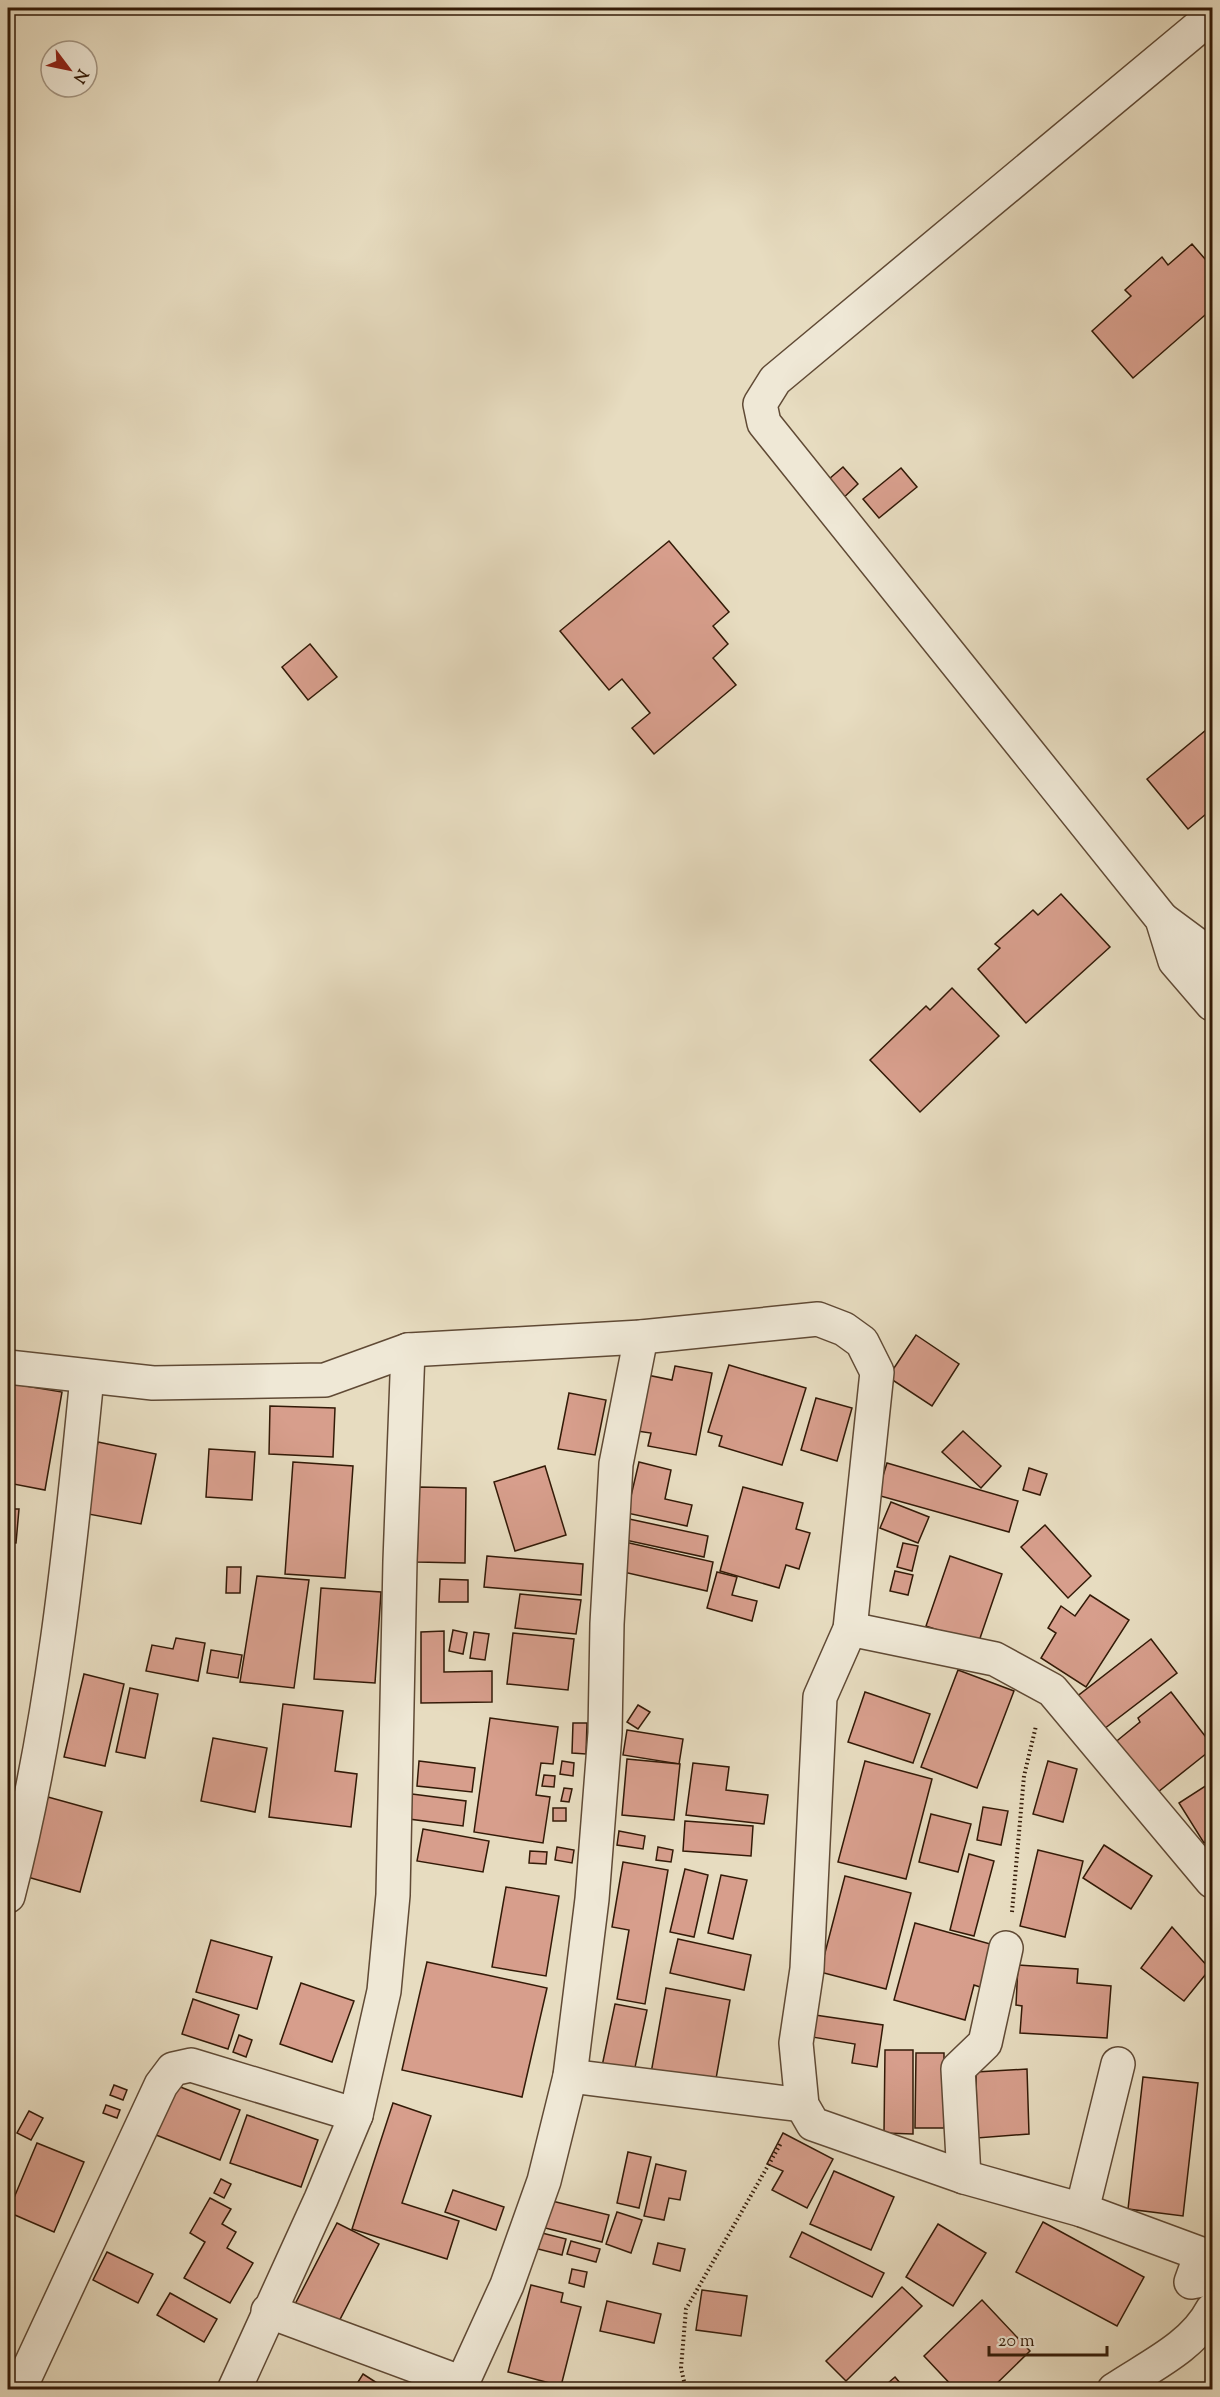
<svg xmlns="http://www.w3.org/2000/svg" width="1220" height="2397" font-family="'Sorts Mill Goudy',serif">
	<rect width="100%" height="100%" fill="#e7dcc0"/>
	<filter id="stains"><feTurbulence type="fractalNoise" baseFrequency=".00333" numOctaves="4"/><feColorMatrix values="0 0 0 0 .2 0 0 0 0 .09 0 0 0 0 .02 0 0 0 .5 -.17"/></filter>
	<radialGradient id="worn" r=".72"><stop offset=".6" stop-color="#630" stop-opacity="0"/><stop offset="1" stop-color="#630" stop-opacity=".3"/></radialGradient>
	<!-- building -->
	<g fill="#d79e8c" stroke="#331a07" stroke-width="1.5">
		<path d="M1192 244 1212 267V309L1133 378 1092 331 1131 296 1125 290 1162 257 1168 265Z"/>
		<path d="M843 467 858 484 838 503 822 485Z"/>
		<path d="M901 468 917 487 879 518 863 499Z"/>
		<path d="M669 541 729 612 713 626 728 644 713 658 736 685 654 754 632 728 650 713 622 679 609 690 560 631Z"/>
		<path d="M310 644 337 677 308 700 282 667Z"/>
		<path d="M1212 725V809L1188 829 1147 779Z"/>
		<path d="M1061 894 1110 947 1026 1023 978 969 1000 948 995 944 1033 910 1038 915Z"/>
		<path d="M952 988 999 1036 920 1112 870 1060 926 1006 930 1010Z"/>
		<path d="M916 1335 959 1364 932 1406 888 1377Z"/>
		<path d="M729 1365 806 1388 782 1465 719 1446 722 1436 708 1432Z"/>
		<path d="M675 1366 712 1373 696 1455 648 1446 651 1433 631 1430 642 1374 672 1380Z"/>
		<path d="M8 1383 62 1392 45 1490 8 1483Z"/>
		<path d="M569 1393 606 1400 595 1455 558 1449Z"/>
		<path d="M816 1398 852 1408 837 1461 801 1450Z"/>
		<path d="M270 1406 335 1408 333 1457 269 1454Z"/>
		<path d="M963 1431 1001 1466 981 1488 942 1452Z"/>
		<path d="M98 1442 156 1454 141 1524 83 1513Z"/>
		<path d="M209 1449 255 1452 252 1500 206 1497Z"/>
		<path d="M293 1462 353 1466 345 1578 285 1574Z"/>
		<path d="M639 1462 671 1470 665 1499 692 1505 687 1526 627 1513Z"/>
		<path d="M887 1463 1018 1501 1009 1532 877 1495Z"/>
		<path d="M545 1466 566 1535 515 1551 494 1482Z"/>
		<path d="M1029 1468 1047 1474 1040 1495 1023 1490Z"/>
		<path d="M419 1487 466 1488 465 1563 417 1562Z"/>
		<path d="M743 1487 803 1503 796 1529 810 1533 799 1569 786 1565 779 1588 720 1571Z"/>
		<path d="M891 1502 929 1517 918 1543 880 1528Z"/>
		<path d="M8 1509H19L16 1543 8 1542Z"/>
		<path d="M620 1517 708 1536 704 1557 616 1538Z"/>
		<path d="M1045 1525 1091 1576 1068 1598 1021 1547Z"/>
		<path d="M625 1542 713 1562 707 1591 619 1571Z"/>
		<path d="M903 1543 918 1546 912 1571 897 1567Z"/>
		<path d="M487 1556 583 1564 581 1595 484 1587Z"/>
		<path d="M950 1556 1002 1574 978 1644 926 1626Z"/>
		<path d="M227 1567H241L240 1593H226Z"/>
		<path d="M895 1571 913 1575 908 1595 890 1591Z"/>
		<path d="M717 1572 737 1577 732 1595 757 1601 752 1621 707 1608Z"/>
		<path d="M257 1576 309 1580 294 1688 240 1682Z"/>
		<path d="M440 1579 468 1580V1602H439Z"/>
		<path d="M321 1588 381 1592 375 1683 314 1679Z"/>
		<path d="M520 1594 581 1600 576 1634 515 1628Z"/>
		<path d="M1090 1595 1129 1620 1086 1687 1041 1658 1056 1633 1048 1628 1061 1606 1075 1616Z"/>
		<path d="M453 1630 467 1633 463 1654 449 1651Z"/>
		<path d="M444 1631V1672L492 1671V1702L421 1703V1632Z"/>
		<path d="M474 1632 489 1634 485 1660 470 1658Z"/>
		<path d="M513 1633 574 1639 568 1690 507 1684Z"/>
		<path d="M176 1638 205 1643 198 1681 146 1671 152 1645 173 1649Z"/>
		<path d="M1151 1639 1177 1673 1100 1732 1075 1698Z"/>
		<path d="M211 1650 242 1655 238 1678 207 1673Z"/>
		<path d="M958 1670 1014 1691 977 1788 921 1767Z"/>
		<path d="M84 1674 124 1684 105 1766 64 1757Z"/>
		<path d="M130 1688 158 1694 145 1758 116 1752Z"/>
		<path d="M865 1692 930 1714 913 1763 848 1742Z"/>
		<path d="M1171 1692 1212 1745V1749L1153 1796 1113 1744 1140 1722 1138 1718Z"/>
		<path d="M283 1704 343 1711 335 1771 357 1774 351 1827 269 1817Z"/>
		<path d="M638 1705 650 1712 638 1729 627 1722Z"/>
		<path d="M490 1718 558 1727 553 1764 541 1763 536 1795 550 1797 543 1843 474 1832Z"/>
		<path d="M573 1723H587L586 1754 572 1753Z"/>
		<path d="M627 1730 683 1739 679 1764 623 1755Z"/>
		<path d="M213 1738 267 1748 255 1812 201 1801Z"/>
		<path d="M627 1759 680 1764 674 1820 622 1815Z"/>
		<path d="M419 1761 475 1768 472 1792 417 1786Z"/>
		<path d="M562 1761 574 1763 573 1776 560 1774Z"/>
		<path d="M865 1761 932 1779 906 1879 838 1862Z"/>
		<path d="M1048 1761 1077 1769 1063 1822 1033 1814Z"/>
		<path d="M693 1763 729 1767 726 1790 768 1795 764 1824 686 1815Z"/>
		<path d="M544 1775 555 1776 554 1787 542 1786Z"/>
		<path d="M1210 1783 1212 1787V1837L1204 1843 1179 1803Z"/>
		<path d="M564 1788 572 1789 569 1802 561 1801Z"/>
		<path d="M412 1794 466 1801 463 1826 409 1819Z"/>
		<path d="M48 1797 102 1812 80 1892 24 1876Z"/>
		<path d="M983 1807 1008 1811 1001 1845 977 1840Z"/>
		<rect x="553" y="1808" width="13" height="13"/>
		<path d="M931 1814 971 1824 958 1872 919 1862Z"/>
		<path d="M685 1821 753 1826 751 1856 683 1851Z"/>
		<path d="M423 1829 489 1841 483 1872 417 1861Z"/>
		<path d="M619 1831 645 1836 643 1849 617 1845Z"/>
		<path d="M1104 1845 1152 1876 1131 1909 1083 1878Z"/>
		<path d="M557 1847 574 1850 572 1863 555 1860Z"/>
		<path d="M658 1847 673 1850 671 1862 656 1860Z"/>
		<path d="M1038 1850 1083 1861 1065 1937 1020 1926Z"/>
		<path d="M530 1851 547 1852 546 1864 529 1863Z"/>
		<path d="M969 1854 994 1861 974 1936 950 1930Z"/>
		<path d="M623 1862 668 1870 645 2004 617 1999 629 1930 612 1927Z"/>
		<path d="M685 1869 708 1875 694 1937 670 1932Z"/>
		<path d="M721 1875 747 1880 733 1939 708 1933Z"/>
		<path d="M845 1876 911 1893 886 1989 820 1972Z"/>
		<path d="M506 1887 559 1896 546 1976 492 1967Z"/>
		<path d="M915 1923 1001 1947 989 1990 974 1985 965 2020 894 2000Z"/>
		<path d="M1172 1927 1210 1969 1184 2001 1141 1968Z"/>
		<path d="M678 1939 751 1955 744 1990 670 1973Z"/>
		<path d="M211 1940 272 1957 257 2009 196 1992Z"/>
		<path d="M427 1962 547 1988 522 2097 402 2070Z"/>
		<path d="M1018 1965 1078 1969 1077 1983 1111 1986 1107 2038 1020 2033 1022 2006 1016 2005Z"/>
		<path d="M301 1983 354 2001 332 2062 280 2044Z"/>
		<path d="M666 1988 730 2000 714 2090 650 2079Z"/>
		<path d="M193 1999 239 2015 228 2049 182 2034Z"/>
		<path d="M615 2004 647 2010 633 2077 601 2071Z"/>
		<path d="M815 2015 883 2025 877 2067 852 2063 855 2044 812 2037Z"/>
		<path d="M239 2035 252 2040 246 2057 233 2052Z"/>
		<path d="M885 2050H913V2134L884 2133Z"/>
		<path d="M916 2053H944V2128H915Z"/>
		<path d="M1027 2069 1029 2134 977 2138 976 2072Z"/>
		<path d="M1143 2077 1198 2083 1183 2216 1128 2209Z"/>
		<path d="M170 2083 240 2110 220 2160 151 2133Z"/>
		<path d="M114 2085 127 2090 123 2100 110 2095Z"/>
		<path d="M393 2103 431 2116 402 2203 459 2221 447 2259 352 2229Z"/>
		<path d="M106 2105 120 2110 117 2118 103 2113Z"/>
		<path d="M29 2111 43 2118 31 2140 17 2133Z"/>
		<path d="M247 2115 318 2140 301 2187 230 2163Z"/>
		<path d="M783 2133 833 2159 807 2208 772 2190 783 2171 767 2164Z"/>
		<path d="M37 2143 84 2162 54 2232 8 2212Z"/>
		<path d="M628 2152 651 2157 639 2208 617 2203Z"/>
		<path d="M656 2164 686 2171 680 2200 669 2198 664 2220 644 2216Z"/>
		<path d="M834 2171 894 2197 871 2250 810 2224Z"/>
		<path d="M221 2179 231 2184 224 2198 214 2193Z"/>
		<path d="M453 2190 504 2207 496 2230 445 2212Z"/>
		<path d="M210 2198 231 2209 222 2224 236 2232 227 2248 253 2263 230 2303 184 2278 205 2242 190 2233Z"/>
		<path d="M548 2200 609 2215 602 2242 541 2227Z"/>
		<path d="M617 2212 642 2220 631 2253 606 2244Z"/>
		<path d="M1043 2222 1144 2277 1117 2326 1016 2272Z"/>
		<path d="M337 2223 379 2244 334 2331 292 2310Z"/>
		<path d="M938 2224 986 2253 953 2306 906 2277Z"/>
		<path d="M802 2232 884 2273 872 2297 790 2257Z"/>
		<path d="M542 2233 566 2239 562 2255 538 2249Z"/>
		<path d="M571 2241 600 2249 596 2262 567 2254Z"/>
		<path d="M658 2243 685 2249 680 2271 653 2264Z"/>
		<path d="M107 2252 153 2274 138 2303 93 2280Z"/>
		<path d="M572 2269 587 2272 584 2287 569 2283Z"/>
		<path d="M531 2285 563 2293 561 2302 581 2307 561 2386 508 2372Z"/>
		<path d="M902 2287 922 2306 846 2381 826 2361Z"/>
		<path d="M702 2290 747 2296 741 2336 696 2330Z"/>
		<path d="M170 2293 217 2319 204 2342 157 2315Z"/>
		<path d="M982 2300 1030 2351 990 2390H956L924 2356Z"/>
		<path d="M607 2301 661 2314 654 2343 600 2331Z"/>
		<path d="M363 2374 388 2390H353Z"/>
		<path d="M895 2377 906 2390H880Z"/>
	</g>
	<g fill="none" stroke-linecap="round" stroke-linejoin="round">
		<defs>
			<g id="minor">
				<path d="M1212 16 775 380 760 404 764 423 1162 919 1175 961 1212 1004"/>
				<path d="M1162 919 1212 956"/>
				<path d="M8 1367 153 1383 325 1380 408 1350 641 1337 818 1319 844 1329 862 1342 877 1372 850 1629 820 1697 807 1969 796 2043 802 2105 813 2124 964 2177 1082 2210 1201 2254 1191 2282 1212 2278"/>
				<path d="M850 1629 995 1659 1052 1690 1212 1881"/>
				<path d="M8 1896C52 1727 70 1551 87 1377"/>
				<path d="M570 2076 802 2105"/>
				<path d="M964 2177 958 2069 985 2043 1006 1948"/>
				<path d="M1082 2210 1118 2064"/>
				<path d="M268 2311 462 2383"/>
				<path d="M19 2390 161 2085 173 2069 191 2065 356 2115"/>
				<path d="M234 2390 321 2199 356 2115 384 1991 393 1895 400 1561 408 1350"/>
				<path d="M459 2390 507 2285 544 2181 570 2076 592 1899 605 1733 607 1624 616 1464 641 1337"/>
				<path d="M1114 2390C1148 2367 1193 2347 1212 2310"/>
			</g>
		</defs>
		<!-- minor casing -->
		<use href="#minor" stroke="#604a35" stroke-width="36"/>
		<!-- path -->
		<g stroke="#331a07" stroke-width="4" stroke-dasharray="1.5 3" stroke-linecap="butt">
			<path d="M1012 1912 1024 1776 1036 1726"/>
			<path d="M686 2390 681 2368 686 2309 781 2143"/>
		</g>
		<!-- minor -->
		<use href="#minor" stroke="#efe8d6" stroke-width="33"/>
	</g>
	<!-- margin -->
	<rect width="1220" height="2397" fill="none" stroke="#e7dcc0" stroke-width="30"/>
	<rect x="9" y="9" width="1202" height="2379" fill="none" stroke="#331a07" stroke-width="3"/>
	<rect x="15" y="15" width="1190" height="2367" fill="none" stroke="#331a07" stroke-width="1.5"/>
	<!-- north arrow -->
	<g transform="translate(69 69) rotate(122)"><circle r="28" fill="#efe8d6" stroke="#a49683" stroke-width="1.5"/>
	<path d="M0-4.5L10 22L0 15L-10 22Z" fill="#8f2418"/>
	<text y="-9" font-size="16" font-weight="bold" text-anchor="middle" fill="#331a07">N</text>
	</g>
	<!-- scale -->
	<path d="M989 2346v9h118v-9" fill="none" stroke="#331a07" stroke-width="3"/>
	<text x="998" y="2346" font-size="18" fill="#331a07" stroke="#efe8d6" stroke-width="4.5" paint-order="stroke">20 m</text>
	<rect width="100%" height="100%" filter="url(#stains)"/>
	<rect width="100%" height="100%" fill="url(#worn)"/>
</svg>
